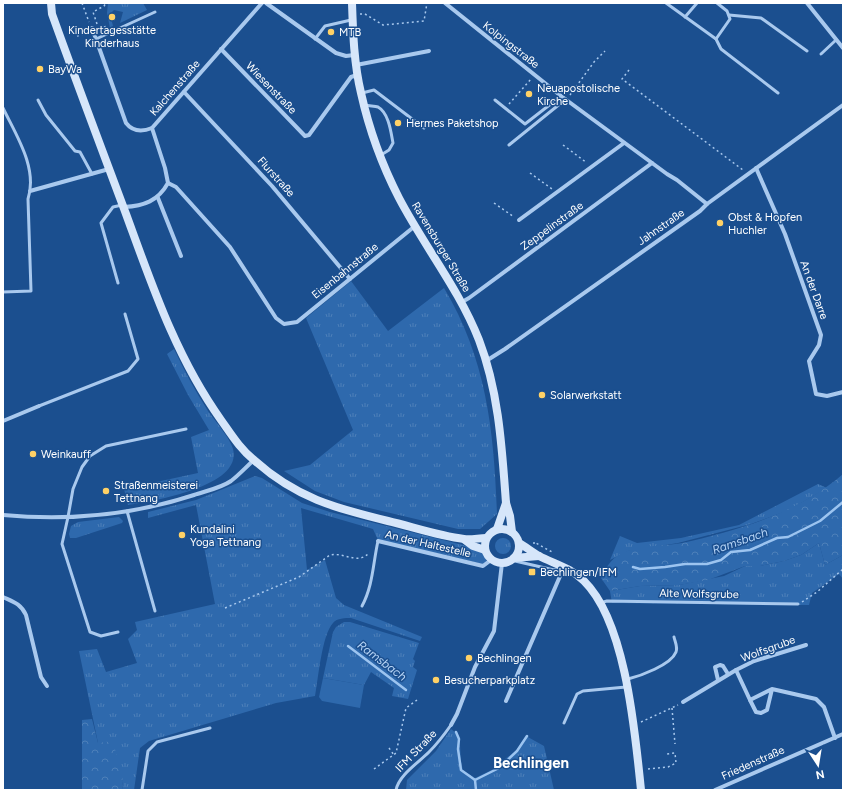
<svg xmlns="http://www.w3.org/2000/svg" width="846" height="793" font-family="Figtree,sans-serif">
	<defs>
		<pattern id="grass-tufts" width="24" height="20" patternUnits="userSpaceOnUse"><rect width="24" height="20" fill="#2e69ad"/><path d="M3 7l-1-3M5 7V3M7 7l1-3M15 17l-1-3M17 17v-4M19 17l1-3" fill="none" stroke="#4d80b9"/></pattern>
		<pattern id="forest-crowns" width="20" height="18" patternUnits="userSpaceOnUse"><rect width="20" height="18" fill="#2e69ad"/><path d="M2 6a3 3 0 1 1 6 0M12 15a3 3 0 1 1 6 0" fill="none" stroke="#4d80b9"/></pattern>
	</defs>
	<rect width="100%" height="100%" fill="#1b4f8f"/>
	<!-- grass -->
	<g fill="url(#grass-tufts)">
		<path d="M108 3H143L147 10 120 23 123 12 114 10 110 14 113 26 110 28 107 13Z"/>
		<path d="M351 281 388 331 444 288C487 360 494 432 497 514L480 529H458L344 502 315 491 284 471 310 465 353 430 306 318Z"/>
		<path d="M174 349C184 370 195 391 208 411 215 421 230 438 233 449 243 487 152 501 128 505L124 489 198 473 191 437 209 430 188 395 167 354Z"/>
		<path d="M255 476 262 478 302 503 330 512 463 545 483 552 487 562 483 564 378 540 373 529 301 508 307 570 325 560 336 598 344 605 422 637 420 641 351 618C345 618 337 618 333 623 322 634 318 680 315 696L276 703 149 741 140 748 134 790H122L123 781 98 743 79 651 97 649 106 672 137 663 128 639 137 630 135 622 215 604 196 505 148 518V512L196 500Z"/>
		<path d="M818 484 827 488 789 510 751 524 678 543 628 551 610 560 620 536 637 543 681 538 739 525Z"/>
		<path d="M119 517 123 521 122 523 76 538H70L69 534 71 526 78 522Z"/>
		<circle cx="503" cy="546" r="8"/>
		<path d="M819 543 825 565 843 555V579L839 574 812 593 809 605 612 603 610 591 640 586 679 585 724 576 745 566H760L784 561 801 555Z"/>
		<path d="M344 622H350L419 643 413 659 415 661 413 667 417 670 408 699 392 696 394 688 371 672 364 685 323 678 333 632 336 627Z"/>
		<path d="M451 729 456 733 457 732C462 743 459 758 463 770L475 778 498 767 502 761 516 751 526 736 544 746 554 790H406L407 780 436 751Z"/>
	</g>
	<!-- forest -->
	<g fill="url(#forest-crowns)">
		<path d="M843 474V555L825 565 819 543 801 555 784 561 760 566H745L708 580 679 585 640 586 610 591 601 578C607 565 613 556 627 551 644 545 664 546 682 543 739 530 798 513 843 474Z"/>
		<path d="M92 719 98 743 113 741 123 781 122 790H82V720Z"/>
	</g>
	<!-- garden -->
	<path fill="#2e69ad" d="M323 678 364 685 360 708 322 701 319 697Z"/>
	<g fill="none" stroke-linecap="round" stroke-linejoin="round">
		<!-- stream -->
		<g stroke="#9cc4f0" stroke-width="2.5">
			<path d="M633 567 640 569 665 567 685 564H707L721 560 731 552 750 550 777 538 788 537 820 521 843 502"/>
			<path d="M348 646 406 690"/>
			<path d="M456 732 459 739 458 749 461 770 475 780 499 768 517 751 527 736"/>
			<path d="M475 780 476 790"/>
		</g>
		<!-- path -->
		<g stroke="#a9c9ee" stroke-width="1.5" stroke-dasharray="2 3" stroke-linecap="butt">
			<path d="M82 3 89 22"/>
			<path d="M360 14H365L383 25 424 21 427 3"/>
			<path d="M97 24 93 12 104 6 106 3"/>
			<path d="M99 28 108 26"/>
			<path d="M77 36 87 33"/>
			<path d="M629 70 622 79 743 170"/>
			<path d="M570 95 594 62 605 51"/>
			<path d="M509 104 531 79"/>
			<path d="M563 145 587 163"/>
			<path d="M530 173 552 189"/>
			<path d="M494 203 514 217"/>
			<path d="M534 544V542L552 552"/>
			<path d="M802 602 817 592 843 569"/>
			<path d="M225 608 299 577 330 555C344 552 358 565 369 553"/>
			<path d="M672 708 675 744"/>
			<path d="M641 722 678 705"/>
			<path d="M389 748 394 755"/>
			<path d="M374 769 396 753 406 708 417 700"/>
			<path d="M648 769 668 767 676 763 675 753 667 754"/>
		</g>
		<!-- lane -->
		<g stroke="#a9c9ee" stroke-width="3">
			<path d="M666 3 716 39 721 49 778 93"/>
			<path d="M729 15 761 18 807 51"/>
			<path d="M685 17 697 3"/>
			<path d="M96 39 155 12"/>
			<path d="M315 39 325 26 351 20"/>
			<path d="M716 39 730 19 727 11 717 3"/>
			<path d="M821 54 836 40"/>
			<path d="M362 93 374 90 424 128"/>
			<path d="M38 100 46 115 75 151 80 152 92 174"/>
			<path d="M495 100 525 124 561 96"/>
			<path d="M365 105C369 106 375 106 378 107 389 113 391 133 393 143L389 150 381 155"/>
			<path d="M3 108C16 135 38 168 28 199L31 291 3 292"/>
			<path d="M509 145 566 99"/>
			<path d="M118 283 101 223 113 207 122 205"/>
			<path d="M39 406 128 371 138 359 125 314"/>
			<path d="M127 511 155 611"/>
			<path d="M515 561 554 570 560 568"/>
			<path d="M600 603 607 601 798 604"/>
			<path d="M362 606C373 586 373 563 378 541"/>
			<path d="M118 632 101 636 90 632 62 544 68 517 73 489 82 467 90 456 106 446 186 429"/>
			<path d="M628 679C640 676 671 665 676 652 678 647 675 642 674 637"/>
			<path d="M564 723 577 694 583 691 626 687"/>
			<path d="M142 790 148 751 157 742 210 728"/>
			<path d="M396 790C399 775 418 763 429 752 437 744 444 735 451 725"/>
		</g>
		<!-- street -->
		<g stroke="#a9c9ee" stroke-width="4">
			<path d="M266 3 336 53 346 56 354 55"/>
			<path d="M445 3 561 96 667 174 677 180 707 204"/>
			<path d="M807 3 843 48"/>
			<path d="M92 28 126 123C133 132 142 132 152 128L262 3"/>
			<path d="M221 49 305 136 309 135 351 77 357 75"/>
			<path d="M356 65 429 51"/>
			<path d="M184 92 272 186 350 279"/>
			<path d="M756 168 785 234 821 335 819 345 809 361 816 394 827 396 843 392"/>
			<path d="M168 183 176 187 230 247 276 318 284 324 297 322 415 226"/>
			<path d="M30 191 109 169"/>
			<path d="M158 198 181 256"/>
			<path d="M124 207C144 206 158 201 168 183L165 168 152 128"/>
			<path d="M519 220 624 143"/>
			<path d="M462 302 469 298 652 163"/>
			<path d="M486 361 505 349 700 211 707 204 843 105"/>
			<path d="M3 421 39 406"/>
			<path d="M3 515C67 521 133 515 194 495 206 491 221 488 231 481 239 475 246 467 254 460"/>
			<path d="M378 541 483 566 491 560"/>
			<path d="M3 597C14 602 21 604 26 615L41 677 47 686"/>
			<path d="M718 680 715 667 720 665 723 666 728 674"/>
			<path d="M772 689 767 710 761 713 756 712 750 700 772 689 816 699 824 707 835 738"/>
			<path d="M750 700 736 670 754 661 806 645"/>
			<path d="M506 701 564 567"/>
			<path d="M683 702 736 670"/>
			<path d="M451 725 457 714 475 667 494 631 502 563"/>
			<path d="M715 790 843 734"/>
		</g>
		<!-- secondary -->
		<g stroke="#d6e6fa" stroke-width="8">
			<path d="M51 3 52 14C76 81 101 147 126 214 152 285 176 357 221 420 231 434 240 449 254 460 296 498 335 508 388 521 413 527 439 536 464 539 471 540 479 538 486 538"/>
			<path d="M352 3C353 33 354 64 361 93 369 129 382 165 399 198 424 246 459 289 479 340 499 392 502 449 506 503L510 516 512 532"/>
			<circle cx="502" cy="546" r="17"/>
			<path d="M497 529 506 503"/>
			<path d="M465 540 473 546 485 550"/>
			<path d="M519 543C526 547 532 552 539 556 555 564 571 568 584 581 626 622 635 733 641 790"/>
			<path d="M514 558 539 556"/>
		</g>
	</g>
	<!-- markers -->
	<g fill="#ffd166" stroke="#1b4f8f" stroke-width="1.5">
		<circle cx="112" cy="17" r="4"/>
		<circle cx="331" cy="32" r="4"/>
		<circle cx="40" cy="69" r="4"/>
		<circle cx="529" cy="94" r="4"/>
		<circle cx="398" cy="123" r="4"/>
		<circle cx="720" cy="223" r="4"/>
		<circle cx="542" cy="395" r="4"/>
		<circle cx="33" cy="454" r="4"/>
		<circle cx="106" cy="491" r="4"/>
		<circle cx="182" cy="535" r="4"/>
		<rect x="528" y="568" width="8" height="8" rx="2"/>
		<circle cx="469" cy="658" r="4"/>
		<circle cx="436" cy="680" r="4"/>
	</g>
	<g text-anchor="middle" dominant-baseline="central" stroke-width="3" stroke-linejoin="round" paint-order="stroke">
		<!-- poi labels -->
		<g font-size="11" fill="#fff" stroke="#1b4f8f" text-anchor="start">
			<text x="112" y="30" text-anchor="middle">Kindertagesstätte<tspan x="112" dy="13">Kinderhaus</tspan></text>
			<text x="339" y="32">MTB</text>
			<text x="48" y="69">BayWa</text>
			<text x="537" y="88">Neuapostolische<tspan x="537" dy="13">Kirche</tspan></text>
			<text x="406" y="123">Hermes Paketshop</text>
			<text x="728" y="217">Obst &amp; Hopfen<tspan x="728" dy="13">Huchler</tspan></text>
			<text x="550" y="395">Solarwerkstatt</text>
			<text x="41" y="454">Weinkauff</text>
			<text x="114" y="485">Straßenmeisterei<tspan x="114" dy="13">Tettnang</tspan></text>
			<text x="190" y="529">Kundalini<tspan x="190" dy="13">Yoga Tettnang</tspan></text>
			<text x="540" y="572">Bechlingen/IFM</text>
			<text x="477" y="658">Bechlingen</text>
			<text x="444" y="680">Besucherparkplatz</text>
		</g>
		<!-- street labels -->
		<g font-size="11" fill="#fff" stroke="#1b4f8f">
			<text transform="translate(511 45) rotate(38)">Kolpingstraße</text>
			<text transform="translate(175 88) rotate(-49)">Kalchenstraße</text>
			<text transform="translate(271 88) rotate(46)">Wiesenstraße</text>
			<text transform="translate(276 177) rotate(48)">Flurstraße</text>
			<text transform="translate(552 226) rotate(-36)">Zeppelinstraße</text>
			<text transform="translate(661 227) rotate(-35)">Jahnstraße</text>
			<text transform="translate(441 247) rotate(59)">Ravensburger Straße</text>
			<text transform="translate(345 271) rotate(-39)">Eisenbahnstraße</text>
			<text transform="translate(814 290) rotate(70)">An der Darre</text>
			<text transform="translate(428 544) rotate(13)">An der Haltestelle</text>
			<text transform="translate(699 594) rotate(1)">Alte Wolfsgrube</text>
			<text transform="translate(768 649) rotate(-20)">Wolfsgrube</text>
			<text transform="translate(416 751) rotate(-46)">IFM Straße</text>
			<text transform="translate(753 763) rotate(-24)">Friedenstraße</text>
		</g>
		<!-- water labels -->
		<g font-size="12" font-style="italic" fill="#b5d3f5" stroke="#1b4f8f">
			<text transform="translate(740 541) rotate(-19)">Ramsbach</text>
			<text transform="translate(382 661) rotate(37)">Ramsbach</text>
		</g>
		<!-- district labels -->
		<g font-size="15" font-weight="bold" fill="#fff" stroke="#1b4f8f">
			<text x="531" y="763">Bechlingen</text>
		</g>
	</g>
	<!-- border -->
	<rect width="846" height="793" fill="none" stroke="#ffffff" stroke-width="8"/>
	<!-- north arrow -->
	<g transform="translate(818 765) rotate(168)" stroke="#1b4f8f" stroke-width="3" paint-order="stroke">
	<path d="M0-3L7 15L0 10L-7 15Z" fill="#ffffff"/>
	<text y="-6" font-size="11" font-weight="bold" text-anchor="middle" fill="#ffffff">N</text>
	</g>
</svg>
